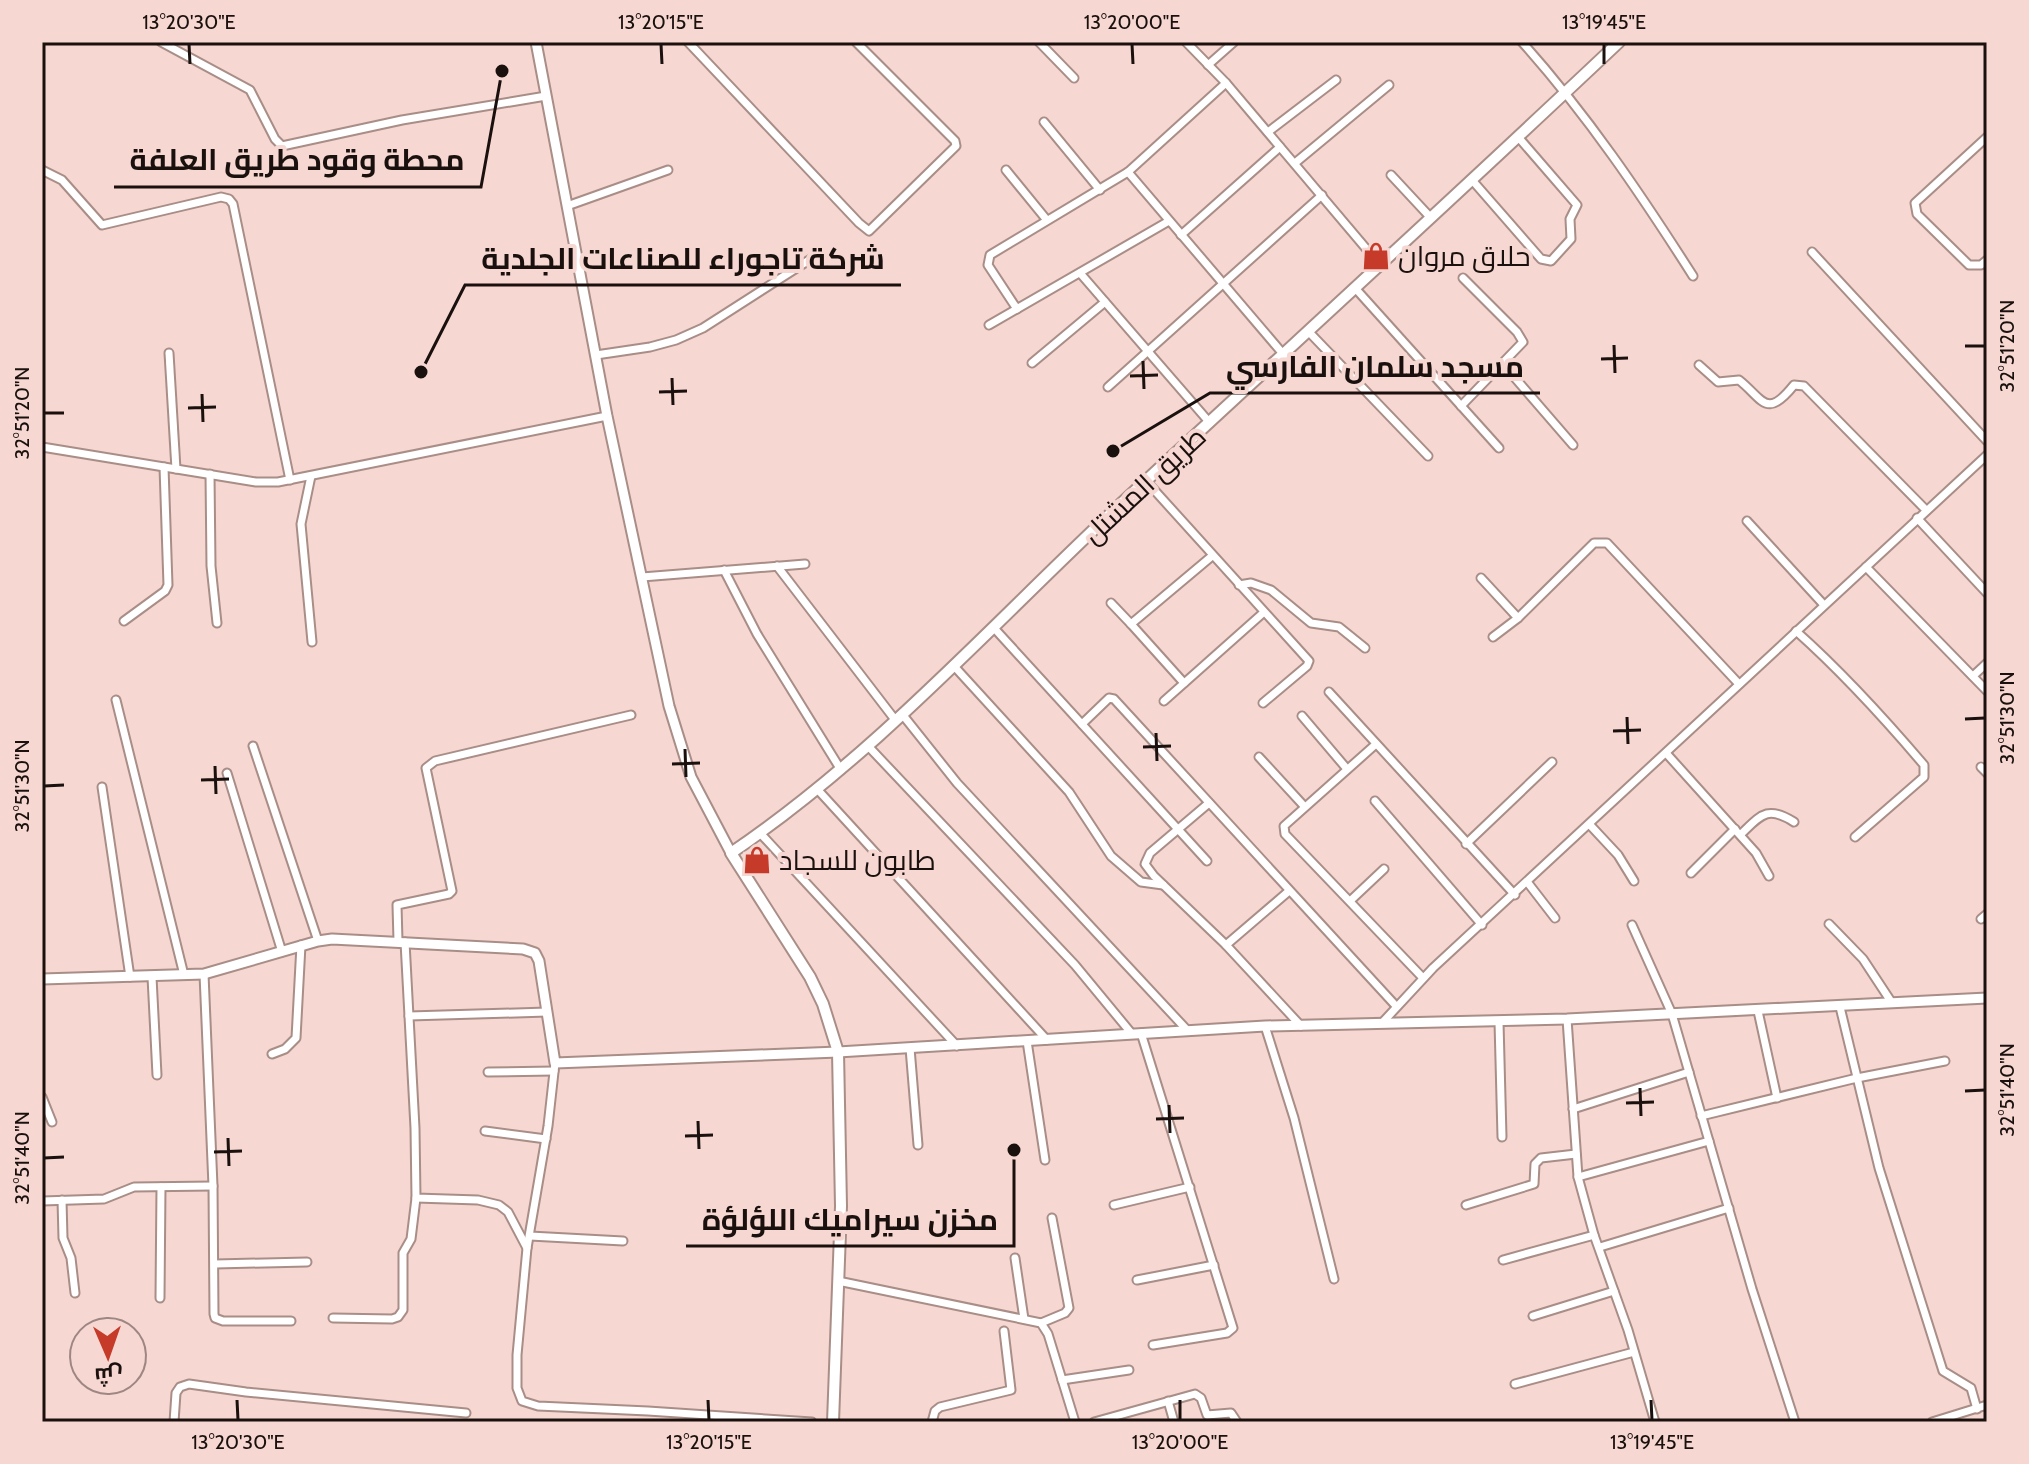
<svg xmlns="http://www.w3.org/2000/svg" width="2029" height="1464" font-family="Cabin,Cairo,sans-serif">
	<rect width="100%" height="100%" fill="#f6d7d1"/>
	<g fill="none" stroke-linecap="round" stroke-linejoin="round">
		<defs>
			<g id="minor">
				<path d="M161 42 250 90 275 139 282 146 402 120 546 96"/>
				<path d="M688 42 859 223 869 231 956 146 955 141 856 42"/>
				<path d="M1039 42 1074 78"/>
				<path d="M1186 42 1226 83 1380 265"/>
				<path d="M1522 42C1588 116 1640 193 1693 276"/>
				<path d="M1208 65 1234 42"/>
				<path d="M1044 122 1100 190"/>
				<path d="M1268 132 1336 80"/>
				<path d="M1987 137 1915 203 1917 214 1969 265H1981L1987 260"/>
				<path d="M1295 163 1389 85"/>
				<path d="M42 170 62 180 102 225 221 197 229 199 233 204 290 480"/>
				<path d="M1006 170 1046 219"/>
				<path d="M1128 172 1284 355"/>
				<path d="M1391 175 1431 218"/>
				<path d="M1472 180 1541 259 1551 261 1571 239 1570 219 1577 205 1519 138"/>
				<path d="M567 206 668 170"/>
				<path d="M1181 235 1280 147"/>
				<path d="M1812 252 1987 441"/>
				<path d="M1080 273 1210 423"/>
				<path d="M1355 288 1499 448"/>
				<path d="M1017 309 988 265 990 255 1128 172 1226 83"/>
				<path d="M989 325 1169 221"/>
				<path d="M1308 331 1428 456"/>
				<path d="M169 353 176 469"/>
				<path d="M596 355 650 347 676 340 703 328 820 253"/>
				<path d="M1032 363 1105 302"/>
				<path d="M1503 364 1573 445"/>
				<path d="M1699 365 1718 382 1739 380C1763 399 1766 420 1794 385L1804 386 1926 510"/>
				<path d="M1108 387 1322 195"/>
				<path d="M1461 406 1523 342 1517 332 1463 278"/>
				<path d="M42 447 256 482H278L607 416"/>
				<path d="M210 474 211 566 217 623"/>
				<path d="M311 476 301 524 312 642"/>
				<path d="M1147 482 1309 661 1307 666 1263 703"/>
				<path d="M1917 518 1987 593"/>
				<path d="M1747 521 1824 605"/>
				<path d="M777 566 896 721"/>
				<path d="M1866 567 1987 691"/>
				<path d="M724 570 757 634 841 770"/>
				<path d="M642 577 805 564"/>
				<path d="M1481 578 1518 618"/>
				<path d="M1239 585 1251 583 1271 590 1311 623 1339 627 1365 648"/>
				<path d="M1111 603 1131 624 1212 556"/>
				<path d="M124 621 165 591 168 585 164 467"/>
				<path d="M1131 624 1184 683"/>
				<path d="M994 628 1207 861"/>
				<path d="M1796 631C1842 672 1884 718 1924 765V777L1855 837"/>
				<path d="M1493 637 1518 618 1594 543H1607L1739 684"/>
				<path d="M953 665 1069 792 1111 856 1141 882 1163 885"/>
				<path d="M1973 676 1987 663"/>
				<path d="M1329 692 1515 895"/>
				<path d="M116 700 184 975"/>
				<path d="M1164 701 1263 613"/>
				<path d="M902 714 957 783 1187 1030"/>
				<path d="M1302 716 1347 769"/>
				<path d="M1082 724 1109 698 1114 699 1396 1006"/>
				<path d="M1376 744 1284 826 1285 834 1423 978"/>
				<path d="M253 746 318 941"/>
				<path d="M868 746 1075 965 1132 1034"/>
				<path d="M1666 753 1756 853 1769 876"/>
				<path d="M1259 757 1304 806"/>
				<path d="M1981 767 1987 773"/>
				<path d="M227 773 282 952"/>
				<path d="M102 787 130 977"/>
				<path d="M818 790 1047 1040"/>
				<path d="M1375 801 1482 925"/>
				<path d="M1209 803 1150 853 1145 864 1154 876 1226 945"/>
				<path d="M1590 825 1618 855 1634 881"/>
				<path d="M760 833 957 1046"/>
				<path d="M1741 834C1761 815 1767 805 1794 822"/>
				<path d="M1466 844 1552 762"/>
				<path d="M1691 873 1735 829"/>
				<path d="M1528 883 1555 918"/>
				<path d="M1289 891 1226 945 1301 1026"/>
				<path d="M1350 901 1384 869"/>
				<path d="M1981 919 1987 914"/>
				<path d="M1829 924 1863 959 1892 1003"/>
				<path d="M1632 925 1672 1014 1752 1289 1795 1422"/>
				<path d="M398 941 397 905 449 894 452 891 426 768 435 761 631 715"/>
				<path d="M405 942 415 1128 416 1198 478 1200 499 1205 508 1212 527 1248 517 1355V1388L522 1401 538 1406 648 1411 812 1422"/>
				<path d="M204 974 213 1186 214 1314 215 1318 223 1321H291"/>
				<path d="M152 977 157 1075"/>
				<path d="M1840 1007 1879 1168 1943 1371 1971 1388 1977 1409"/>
				<path d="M1758 1011 1777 1098"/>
				<path d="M409 1016 547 1012"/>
				<path d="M1567 1019 1578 1177 1594 1235 1628 1330 1655 1422"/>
				<path d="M1499 1022 1502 1137"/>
				<path d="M1382 1023 1433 968 1987 455"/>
				<path d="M1265 1026 1294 1118 1334 1279"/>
				<path d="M1141 1033 1233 1328 1227 1333 1153 1345"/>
				<path d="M1027 1041 1045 1160"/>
				<path d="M910 1048 918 1145"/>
				<path d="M272 1054 285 1049 296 1038 301 945"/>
				<path d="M488 1072 554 1071"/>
				<path d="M42 1097 52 1122"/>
				<path d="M1573 1109 1689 1072"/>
				<path d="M1701 1116 1857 1078 1945 1061"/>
				<path d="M485 1131 546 1139"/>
				<path d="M1578 1177 1709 1141"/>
				<path d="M62 1200 63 1238 71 1258 75 1293"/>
				<path d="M42 1201 104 1199 134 1187 213 1186"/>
				<path d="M1114 1205 1190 1187"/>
				<path d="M1466 1205 1534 1184 1535 1164 1541 1158 1576 1154"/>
				<path d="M530 1236 623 1241"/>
				<path d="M1600 1247 1729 1208"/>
				<path d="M527 1248 548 1126 555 1063"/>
				<path d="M1015 1258 1024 1319"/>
				<path d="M1503 1260 1594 1235"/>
				<path d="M215 1264 307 1262"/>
				<path d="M1137 1280 1214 1265"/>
				<path d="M838 1281 1041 1323 1048 1334 1075 1422"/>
				<path d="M160 1298 161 1187"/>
				<path d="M1533 1316 1614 1291"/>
				<path d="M333 1318 392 1319 398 1317 403 1310V1253L411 1239 416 1198"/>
				<path d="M1041 1323 1065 1313 1069 1308 1052 1218"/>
				<path d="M1062 1380 1129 1370"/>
				<path d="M1515 1384 1634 1352"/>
				<path d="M1168 1401 1174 1422"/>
				<path d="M174 1422 176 1393 180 1387 189 1384 246 1392 466 1413"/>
				<path d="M932 1422 935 1411 940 1407 1011 1390 1004 1331"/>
				<path d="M1094 1422 1195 1394 1201 1398 1207 1415 1231 1413 1237 1422"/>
				<path d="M1932 1422 1987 1405"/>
			</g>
			<g id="tertiary">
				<path d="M536 42 607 416 669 706 691 777 731 853"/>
				<path d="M42 979 204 974 318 941 332 939 523 949 535 953 539 961 555 1063 838 1052 1265 1026 1567 1019 1987 998"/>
			</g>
			<path id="secondary" d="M833 1422 841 1206 838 1052 823 1004 810 977 731 853C877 754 994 622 1123 502 1288 349 1455 197 1619 42"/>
		</defs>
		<!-- minor casing -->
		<use href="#minor" stroke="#a98d87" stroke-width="11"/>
		<!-- tertiary casing -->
		<use href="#tertiary" stroke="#a98d87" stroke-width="13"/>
		<!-- secondary casing -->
		<use href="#secondary" stroke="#a98d87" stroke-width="14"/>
		<!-- minor -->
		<use href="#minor" stroke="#fff" stroke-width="7"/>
		<!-- tertiary -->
		<use href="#tertiary" stroke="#fff" stroke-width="9"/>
		<!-- secondary -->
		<use href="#secondary" stroke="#fff" stroke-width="10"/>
	</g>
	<!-- ticks -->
	<path fill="none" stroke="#1a100e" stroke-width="3" d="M189 44 190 64M661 44 662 64M1132 44 1133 64M1604 44V64M1614 345 1615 373M1965 346H1985M1601 359 1628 358M1143 361 1144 389M1130 376 1158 375M672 378 673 405M659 392 687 391M202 394 203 422M188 408 216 407M44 413H64M1627 717 1628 744M1965 719 1985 718M1613 731 1641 730M1156 733 1157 761M1143 747 1171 746M685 749 686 777M672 764 700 763M215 766 216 794M201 780 229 779M44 786 64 785M1640 1088 1641 1116M1965 1091 1985 1090M1626 1103 1654 1102M1169 1105 1170 1133M1156 1119 1184 1118M698 1121 699 1149M685 1136 713 1135M228 1138 229 1166M214 1152 242 1151M44 1158 64 1157M237 1400 238 1420M708 1400 709 1420M1180 1400V1420M1651 1400 1652 1420"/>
	<!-- icons -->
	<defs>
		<symbol id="shop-bare" viewBox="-9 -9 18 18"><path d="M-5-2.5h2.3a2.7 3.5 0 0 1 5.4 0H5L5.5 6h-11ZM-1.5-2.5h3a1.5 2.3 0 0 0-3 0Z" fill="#c63a2a" stroke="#f6d7d1" stroke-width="2.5" paint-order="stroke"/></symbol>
	</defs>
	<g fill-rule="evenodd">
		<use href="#shop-bare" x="1356" y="236" width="40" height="40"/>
		<use href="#shop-bare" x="737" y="840" width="40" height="40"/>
	</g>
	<g text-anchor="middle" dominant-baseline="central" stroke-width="8" stroke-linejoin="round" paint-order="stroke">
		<!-- poi labels -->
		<g font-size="28" fill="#1a100e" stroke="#f6d7d1" text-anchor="start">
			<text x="1398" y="256">حلاق مروان</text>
			<text x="779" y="860">طابون للسجاد</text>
		</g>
		<!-- street labels -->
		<g font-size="28" fill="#1a100e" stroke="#f6d7d1">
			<text transform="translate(1144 485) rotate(-43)">طريق المشتل</text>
		</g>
	</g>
	<!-- callouts -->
	<path fill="none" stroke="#1a100e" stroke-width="3" d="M502 71L481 187H114M421 372L465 285H901M1113 451L1210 393H1540M1014 1150L1014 1246H686"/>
	<g fill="#1a100e" stroke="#f6d7d1" stroke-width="3">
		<circle cx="502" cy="71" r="8"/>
		<circle cx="421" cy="372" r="8"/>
		<circle cx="1113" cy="451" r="8"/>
		<circle cx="1014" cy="1150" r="8"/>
	</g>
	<g font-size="30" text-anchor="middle" font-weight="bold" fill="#1a100e" stroke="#f6d7d1" stroke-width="8" stroke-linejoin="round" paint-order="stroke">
		<text x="297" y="170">محطة وقود طريق العلفة</text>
		<text x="683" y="269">شركة تاجوراء للصناعات الجلدية</text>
		<text x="1375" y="377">مسجد سلمان الفارسي</text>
		<text x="850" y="1230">مخزن سيراميك اللؤلؤة</text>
	</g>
	<!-- border -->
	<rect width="2029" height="1464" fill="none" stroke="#f6d7d1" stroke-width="88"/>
	<!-- north arrow -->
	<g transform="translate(108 1356) rotate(178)"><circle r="38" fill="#f6d7d1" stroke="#9e8783" stroke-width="2"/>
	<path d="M0-6L14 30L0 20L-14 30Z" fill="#c63a2a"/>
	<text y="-12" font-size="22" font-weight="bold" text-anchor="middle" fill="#1a100e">ش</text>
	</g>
	<rect x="44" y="44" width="1941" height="1376" fill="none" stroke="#1a100e" stroke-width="3"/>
	<g font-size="20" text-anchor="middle" fill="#1a100e">
		<text x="189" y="29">13°20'30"E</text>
		<text x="661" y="29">13°20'15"E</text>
		<text x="1132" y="29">13°20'00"E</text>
		<text x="1604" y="29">13°19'45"E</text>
		<text transform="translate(2007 346) rotate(-90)" y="7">32°51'20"N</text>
		<text transform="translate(22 413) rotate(-90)" y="7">32°51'20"N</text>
		<text transform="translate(2007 718) rotate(-90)" y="7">32°51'30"N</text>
		<text transform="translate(22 786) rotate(-90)" y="7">32°51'30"N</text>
		<text transform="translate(2007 1090) rotate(-90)" y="7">32°51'40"N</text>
		<text transform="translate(22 1158) rotate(-90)" y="7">32°51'40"N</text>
		<text x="238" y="1449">13°20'30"E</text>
		<text x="709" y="1449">13°20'15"E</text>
		<text x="1180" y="1449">13°20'00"E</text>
		<text x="1652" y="1449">13°19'45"E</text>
	</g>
</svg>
